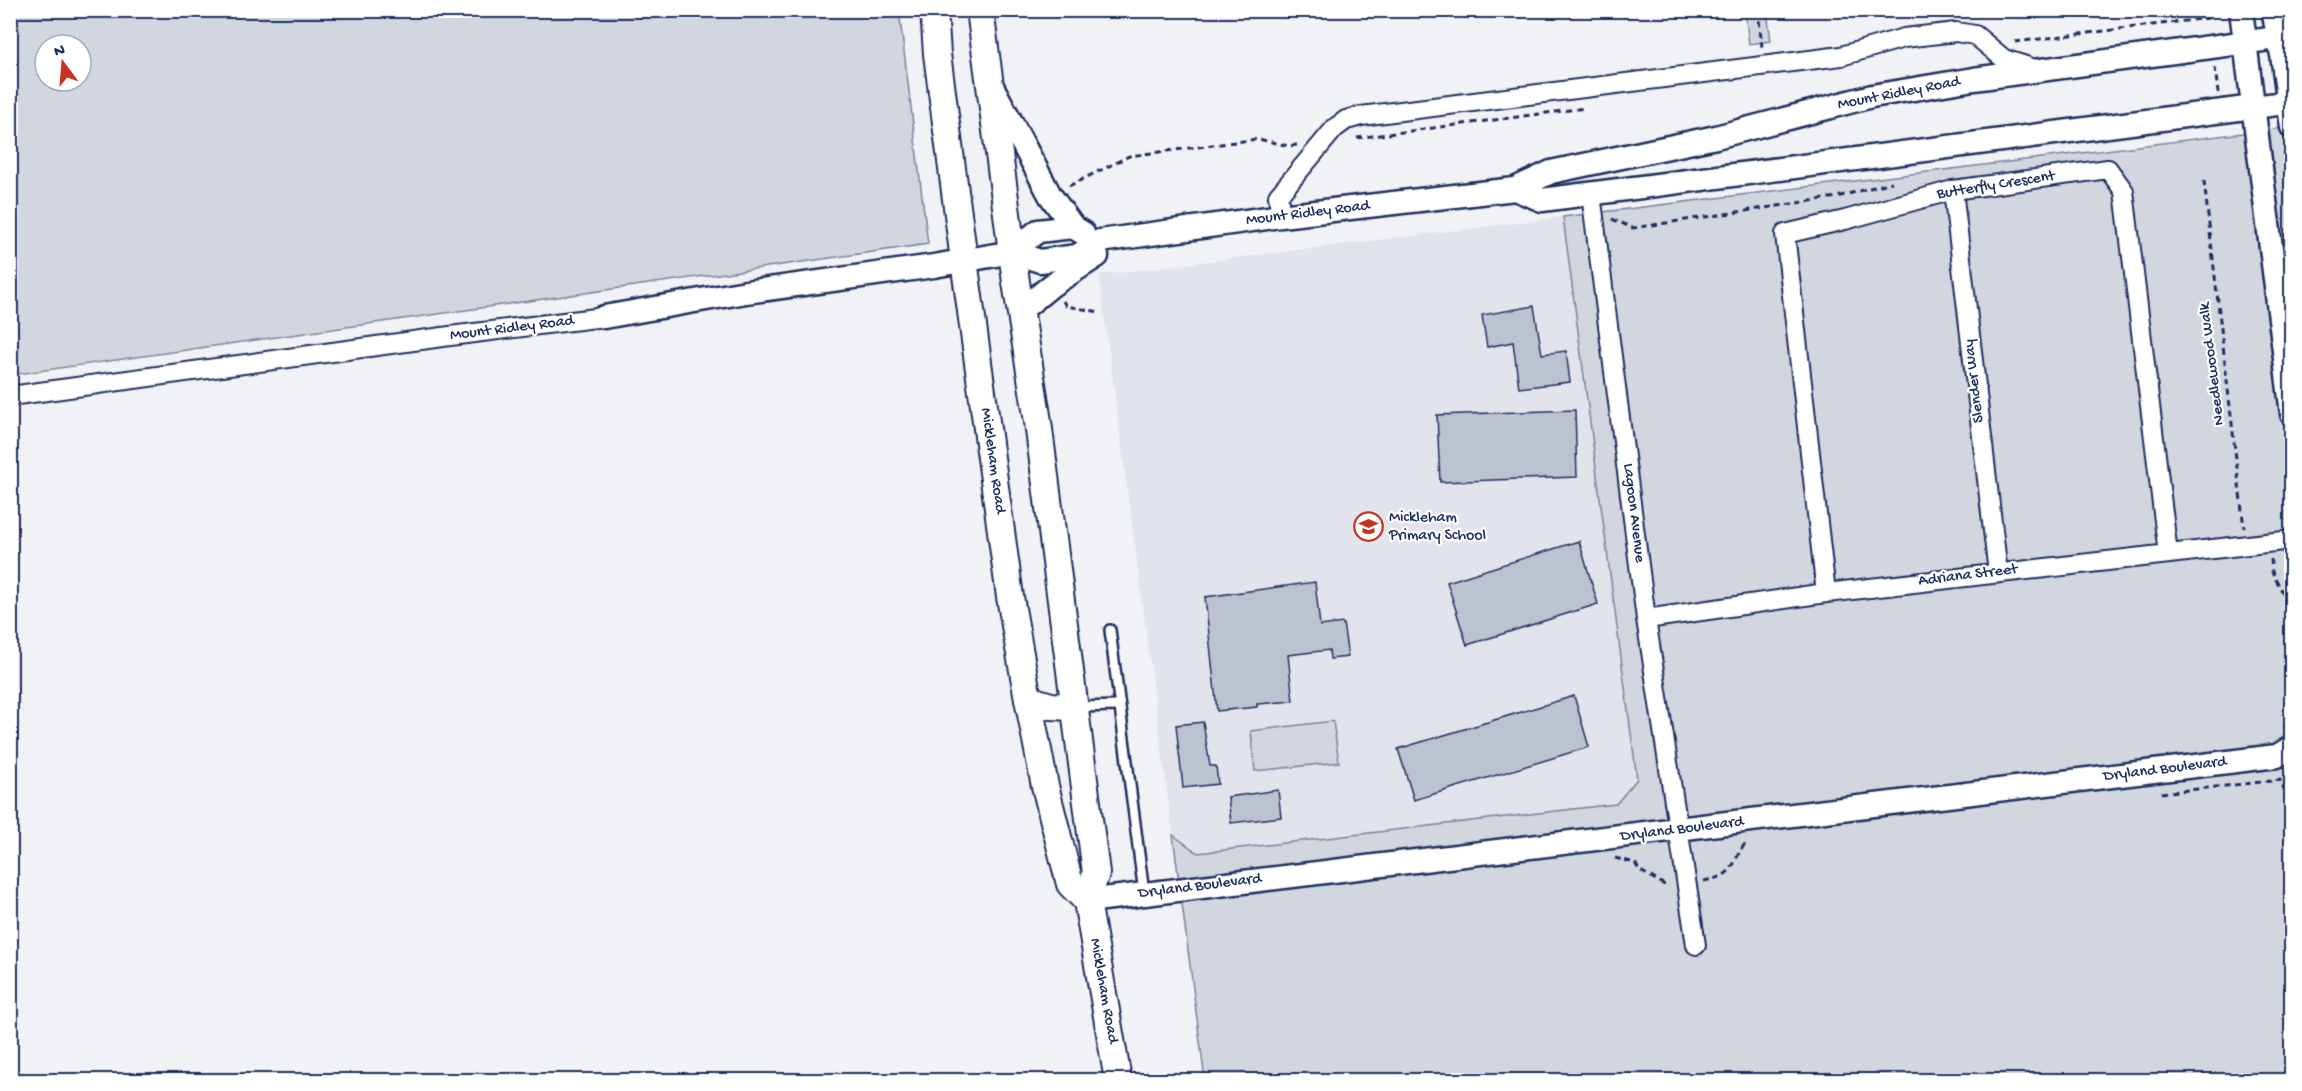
<svg xmlns="http://www.w3.org/2000/svg" width="2302" height="1091" font-family="'Gochi Hand',sans-serif">
	<rect width="100%" height="100%" fill="#f1f2f5"/>
	<filter id="ink" filterUnits="userSpaceOnUse"><feTurbulence type="fractalNoise" baseFrequency=".0167" numOctaves="2"/><feDisplacementMap in="SourceGraphic" scale="12" xChannelSelector="R" yChannelSelector="G"/><feConvolveMatrix kernelMatrix="1 2 1 2 8 2 1 2 1" color-interpolation-filters="sRGB"/></filter>
	<g filter="url(#ink)">
		<!-- built -->
		<path fill="#e1e4ea" d="M1563 217 1638 779 1616 804 1197 853 1173 835 1099 275Z"/>
		<!-- green -->
		<g fill="#d2d6df" stroke="#76829e" stroke-width="1.5" fill-rule="evenodd">
			<path d="M10 11H899L928 244 11 375ZM45 45H81V81H45Z"/>
			<path d="M1745 11H1767L1771 41 1749 44Z"/>
			<path d="M2291 127V1080H1205L1173 835 1198 853 1616 804 1637 779 1563 217Z"/>
			<path d="M1333 721 1339 762 1255 771 1251 731Z"/>
		</g>
		<!-- building -->
		<g fill="#bcc2d0" stroke="#1b2f5e" stroke-width="1.5">
			<path d="M1534 306 1542 354 1566 351 1570 382 1519 388 1513 342 1487 347 1482 315Z"/>
			<path d="M1575 410 1577 477 1440 482 1437 415Z"/>
			<path d="M1579 541 1598 604 1467 645 1447 582Z"/>
			<path d="M1315 582 1320 626 1343 623 1348 657 1330 659 1329 650 1288 655 1293 701 1257 704V707L1217 711 1205 597Z"/>
			<path d="M1574 696 1589 747 1414 800 1398 749Z"/>
			<path d="M1203 722 1210 766H1216L1218 784 1183 788 1176 725Z"/>
			<path d="M1278 790 1281 817 1231 823 1228 797Z"/>
		</g>
		<g fill="none" stroke-linecap="round" stroke-linejoin="round">
			<defs>
				<g id="service">
					<path d="M1110 630 1144 893"/>
					<path d="M1076 707 1119 706"/>
				</g>
				<g id="minor">
					<path d="M1953 190 1998 573"/>
					<path d="M1591 194 1646 619 1696 945"/>
					<path d="M1281 216 1278 196 1335 128 1346 120 1361 116 1841 56 1904 38 1956 32 1975 35 2004 59 2035 69"/>
					<path d="M10 396 450 336 604 317"/>
					<path d="M1826 593 1785 234 1845 220 1953 190 2108 169 2124 191 2168 554"/>
					<path d="M1646 619 1826 593 2292 540"/>
				</g>
				<g id="tertiary">
					<path d="M2241 10 2292 414"/>
					<path d="M2273 10 2282 55 2292 127"/>
					<path d="M993 88 1050 195 1073 227"/>
					<path d="M1515 189 1542 200 2292 102"/>
					<path d="M1012 252 1038 231 1073 227 1083 233"/>
					<path d="M1020 311 1052 285 1097 256"/>
					<path d="M604 317 746 292 934 266 1012 252 1040 261 1077 256 1100 241 1281 216 1515 189 1551 172 1716 137 1872 96 1974 79 2292 36"/>
					<path d="M1087 901 2277 756 2292 747"/>
				</g>
				<g id="secondary">
					<path d="M934 10 937 54 964 260 1010 597 1028 699 1045 786 1070 884 1087 901"/>
					<path d="M980 10 1016 282 1038 422 1096 873 1087 901 1118 1080"/>
					<path d="M1028 699 1051 706 1074 707"/>
				</g>
			</defs>
			<!-- service casing -->
			<use href="#service" stroke="#1b2f5e" stroke-width="14"/>
			<!-- minor casing -->
			<use href="#minor" stroke="#1b2f5e" stroke-width="22"/>
			<!-- tertiary casing -->
			<use href="#tertiary" stroke="#1b2f5e" stroke-width="27"/>
			<!-- secondary casing -->
			<use href="#secondary" stroke="#1b2f5e" stroke-width="30"/>
			<!-- path -->
			<g stroke="#1b2f5e" stroke-width="3" stroke-dasharray="6 4.5" stroke-linecap="butt">
				<path d="M1758 10 1762 47"/>
				<path d="M2015 42 2209 18 2215 10"/>
				<path d="M2215 67 2218 93"/>
				<path d="M1357 138 1585 108"/>
				<path d="M2204 181 2244 528"/>
				<path d="M1069 186 1129 156 1258 139 1289 146 1297 145"/>
				<path d="M1612 219 1633 228 1837 197 1892 182"/>
				<path d="M1063 301 1066 306 1100 312"/>
				<path d="M2271 559 2272 572 2292 610"/>
				<path d="M2284 728 2292 720"/>
				<path d="M2161 793 2280 780 2284 789 2292 795"/>
				<path d="M1615 858 1635 863 1639 870 1668 887"/>
				<path d="M1704 881C1737 875 1729 866 1745 844L1749 843"/>
			</g>
			<!-- service -->
			<use href="#service" stroke="#fff" stroke-width="9"/>
			<!-- minor -->
			<use href="#minor" stroke="#fff" stroke-width="18"/>
			<!-- tertiary -->
			<use href="#tertiary" stroke="#fff" stroke-width="22"/>
			<!-- secondary -->
			<use href="#secondary" stroke="#fff" stroke-width="26"/>
		</g>
	</g>
	<!-- icons -->
	<defs>
		<symbol id="school-ring" viewBox="-11 -11 22 22"><circle r="9.5" fill="#fff" stroke="#c8321e" stroke-width="1.5"/><path d="M0-5L7-2L0 1L-7-2ZM-4 1L0 2.5L4 1V4Q0 6-4 4Z" fill="#c8321e"/></symbol>
	</defs>
	<g fill-rule="evenodd">
		<use href="#school-ring" x="1352" y="510" width="33" height="33"/>
	</g>
	<g text-anchor="middle" dominant-baseline="central" stroke-width="4.5" stroke-linejoin="round" paint-order="stroke">
		<!-- street labels -->
		<g font-size="16" fill="#1b2f5e" stroke="#fff">
			<text transform="translate(1899 94) rotate(-11)">Mount Ridley Road</text>
			<text transform="translate(1996 186) rotate(-9)">Butterfly Crescent</text>
			<text transform="translate(1308 214) rotate(-7)">Mount Ridley Road</text>
			<text transform="translate(512 329) rotate(-7)">Mount Ridley Road</text>
			<text transform="translate(2213 364) rotate(-97)">Needlewood Walk</text>
			<text transform="translate(1975 381) rotate(-97)">Slender Way</text>
			<text transform="translate(992 461) rotate(82)">Mickleham Road</text>
			<text transform="translate(1633 513) rotate(83)">Lagoon Avenue</text>
			<text transform="translate(1968 576) rotate(-7)">Adriana Street</text>
			<text transform="translate(2165 770) rotate(-7)">Dryland Boulevard</text>
			<text transform="translate(1682 830) rotate(-7)">Dryland Boulevard</text>
			<text transform="translate(1200 887) rotate(-7)">Dryland Boulevard</text>
			<text transform="translate(1103 991) rotate(80)">Mickleham Road</text>
		</g>
		<!-- poi labels -->
		<g font-size="16" fill="#1b2f5e" stroke="#fff" text-anchor="start">
			<text x="1389" y="518">Mickleham<tspan x="1389" dy="18">Primary School</tspan></text>
		</g>
	</g>
	<!-- margin -->
	<rect width="2302" height="1091" fill="none" stroke="#fff" stroke-width="36"/>
	<rect x="18" y="18" width="2266" height="1055" fill="none" stroke="#1b2f5e" stroke-width="2" filter="url(#ink)"/>
	<!-- north arrow -->
	<g transform="translate(63 63) rotate(344)"><circle r="28" fill="#ffffff" stroke="#a4acbf" stroke-width="1.5"/>
	<path d="M0-4.5L10 22L0 15L-10 22Z" fill="#c8321e"/>
	<text y="-9" font-size="16" font-weight="bold" text-anchor="middle" fill="#1b2f5e">N</text>
	</g>
</svg>
